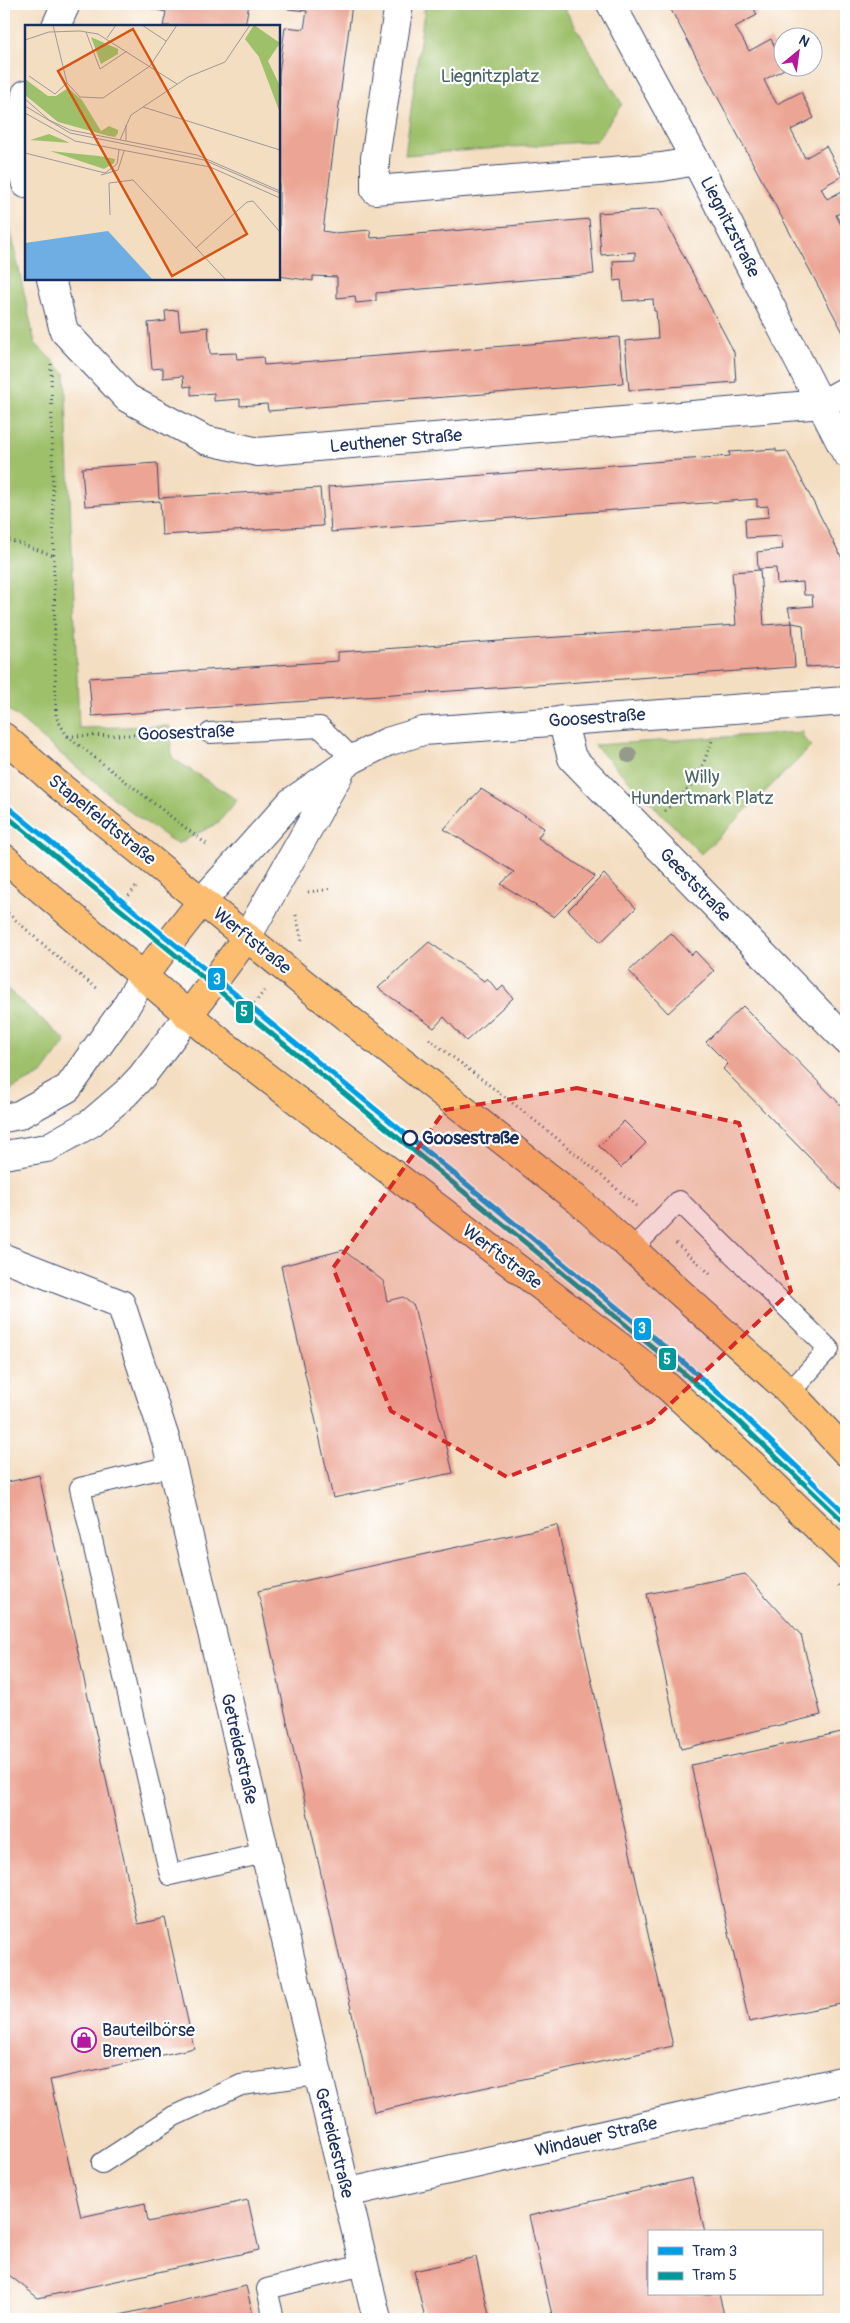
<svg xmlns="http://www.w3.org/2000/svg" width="850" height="2323" font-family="Pangolin,sans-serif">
	<rect width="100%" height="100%" fill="#fff"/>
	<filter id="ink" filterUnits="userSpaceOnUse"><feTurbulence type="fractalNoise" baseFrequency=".02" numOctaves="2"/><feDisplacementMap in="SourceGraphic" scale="10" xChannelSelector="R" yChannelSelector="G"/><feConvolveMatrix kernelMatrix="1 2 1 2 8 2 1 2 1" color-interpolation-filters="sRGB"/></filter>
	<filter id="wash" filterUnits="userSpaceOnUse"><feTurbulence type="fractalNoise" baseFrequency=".0096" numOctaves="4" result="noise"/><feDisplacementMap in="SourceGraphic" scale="20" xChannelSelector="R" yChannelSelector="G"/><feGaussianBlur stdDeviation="1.12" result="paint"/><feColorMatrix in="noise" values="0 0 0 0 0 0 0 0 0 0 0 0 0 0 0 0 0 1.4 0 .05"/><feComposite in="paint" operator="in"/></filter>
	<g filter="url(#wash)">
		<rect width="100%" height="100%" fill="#f4dec2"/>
		<!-- green -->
		<g fill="#9ec06a" stroke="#5c7864">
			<path d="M425 4H562L622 104 596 141 405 155Z"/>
			<path d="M4 201 35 343 65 373 79 728 170 726 172 758 237 800 218 823 177 844 129 811 4 706Z"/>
			<path d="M803 732V738L812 746 701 854 594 745Z"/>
			<path d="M4 986 66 1041 42 1074 4 1093Z"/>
		</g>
		<g id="blocks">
			<!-- building -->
			<g fill="#eca594">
				<path d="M4 4H10L4 18Z"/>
				<path d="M132 4H249L245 26H163L166 12Z"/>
				<path d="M289 4H352L323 231 335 233 370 230 371 238 589 219 594 274 376 293V301L356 303 355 296 337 298V277L313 276V281L279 276V74L285 27 304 29 307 11 288 9Z"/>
				<path d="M668 4H752L757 15 735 27 742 38 749 51 771 39 782 61V68H786L764 80 770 92 777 104 801 92 814 118 791 130 805 158 826 146 842 176 821 188 827 199 846 189V210L836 215 846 235V338Z"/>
				<path d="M659 209 734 352 736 382 629 390 625 341 658 338 656 311H654L653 299 623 301 621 280 614 281 613 261 635 260V252L601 255 598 213Z"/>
				<path d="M178 310 180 330 208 327 210 354 236 353 237 359 263 357 264 365 619 337 623 383 268 411 267 404 240 406V399L214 401V393L191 395V386L184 387 183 376 163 378V368L152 369 148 323 166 321 165 311Z"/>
				<path d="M776 449V452L787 451 846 566V665L806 667 803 625 792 623 788 608 813 606 812 595H804L803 582 777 584 776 568 758 569 757 552 783 549 781 536 746 538 745 519 769 517 768 506 757 507V499L331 532 328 487 730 456 729 452Z"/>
				<path d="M157 463 159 498 320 488 323 526 162 535 160 501 85 506 82 468Z"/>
				<path d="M760 570 764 625 792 623 795 667 92 716 89 678 338 661V652L736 625 732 572Z"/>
				<path d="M481 789 544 828 538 838 595 876 554 917 501 884 514 872 444 829Z"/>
				<path d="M604 874 636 908 601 942 568 910Z"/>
				<path d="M671 933 692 955 695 951 714 971 668 1013 629 971Z"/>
				<path d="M429 942 484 981 487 978 498 991 503 986 513 998 466 1041 444 1017 434 1028 378 988Z"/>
				<path d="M743 1006 846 1110V1195L723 1069 728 1064 706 1042Z"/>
				<path d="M624 1121 646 1143 621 1168 599 1146Z"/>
				<path d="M343 1250 383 1281 387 1301 403 1297 414 1306 453 1473 333 1498 281 1266Z"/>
				<path d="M39 1475 138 1924 165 1918 194 2048 50 2080 81 2217 145 2203 148 2222 248 2200 259 2250 38 2298 4 2271V1483Z"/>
				<path d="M557 1525 673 2046 374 2112 258 1591Z"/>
				<path d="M745 1574 801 1635 821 1715 681 1749 647 1594Z"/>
				<path d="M846 1731V2003L749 2022 691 1765Z"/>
				<path d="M692 2178 705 2232H649V2294H719L725 2319H553L529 2216Z"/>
				<path d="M476 2257 489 2315 470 2319H425L414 2271Z"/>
				<path d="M246 2286 254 2319H107V2318Z"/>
			</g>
		</g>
	</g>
	<g filter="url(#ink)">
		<use href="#blocks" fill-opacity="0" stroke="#3c496d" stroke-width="1"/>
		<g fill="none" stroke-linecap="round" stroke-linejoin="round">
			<defs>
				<g id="lane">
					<path d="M210 733 320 727 353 759"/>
					<path d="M632 1249 679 1201 829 1349 790 1392"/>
					<path d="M171 1466 80 1488 170 1875 264 1853"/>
					<path d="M102 2163 174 2116 241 2085 317 2075"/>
					<path d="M274 2319 267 2289 363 2265"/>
				</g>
				<g id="street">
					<path d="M399 4 375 158V190L662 167 696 161"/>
					<path d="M611 4 696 161 846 453"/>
					<path d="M56 26 66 4"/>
					<path d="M18 153 26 184"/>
					<path d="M4 155 18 153 26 94"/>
					<path d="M51 279 64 331 127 398 205 440 258 452 822 404 846 391"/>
					<path d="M562 720 572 758 846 1040"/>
					<path d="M202 901 291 802 353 759 387 742 423 731 846 701"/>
					<path d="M247 937 339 774"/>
					<path d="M4 1118 19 1115 68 1088 125 1008 144 975"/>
					<path d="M4 1155 47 1148 91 1123 126 1093 142 1076 188 1016"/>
					<path d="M4 1258 121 1304 166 1441 377 2319"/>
					<path d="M346 2193 846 2080"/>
				</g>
				<g id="primary">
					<path d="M4 737 57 784 302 982 579 1201 790 1392 846 1452"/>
					<path d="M4 858 223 1044 644 1365 753 1465 846 1555"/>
					<path d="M144 975 202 901"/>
					<path d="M188 1016 247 937"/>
				</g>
			</defs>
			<!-- lane casing -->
			<use href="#lane" stroke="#3c496d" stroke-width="22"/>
			<!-- street casing -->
			<use href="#street" stroke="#3c496d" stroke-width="30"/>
			<!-- primary casing -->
			<use href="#primary" stroke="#3c496d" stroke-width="30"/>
			<!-- path -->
			<g stroke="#3c496d" stroke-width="3" stroke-dasharray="1 4" stroke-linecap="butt">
				<path d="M51 364 56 717 67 736 209 846"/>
				<path d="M4 538 52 555"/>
				<path d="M68 736 184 734"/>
				<path d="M665 811 697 780 712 741"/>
				<path d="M308 892 332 889"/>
				<path d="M4 910C36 937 65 966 100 990"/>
				<path d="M116 911 136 887"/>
				<path d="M296 915 302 941"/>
				<path d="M242 1019 264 991"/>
				<path d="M429 1039C500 1093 571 1147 636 1206"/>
				<path d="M676 1243 710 1274"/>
				<path d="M838 1585 846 1594"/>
			</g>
			<!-- lane -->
			<use href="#lane" stroke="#fff" stroke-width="20"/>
			<!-- street -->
			<use href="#street" stroke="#fff" stroke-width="28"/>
			<!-- primary -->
			<use href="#primary" stroke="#fcbd6f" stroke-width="28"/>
			<defs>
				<path id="tram-1" d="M4 804 683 1362 741 1413 846 1514"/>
				<path id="tram-2" d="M4 814 678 1368 736 1419 841 1519"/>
			</defs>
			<!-- tram-1 casing -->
			<use href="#tram-1" stroke="#fff" stroke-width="9"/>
			<!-- tram-2 casing -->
			<use href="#tram-2" stroke="#fff" stroke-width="9"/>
			<!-- tram-1 -->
			<use href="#tram-1" stroke="#009fe3" stroke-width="5"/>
			<!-- tram-2 -->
			<use href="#tram-2" stroke="#099" stroke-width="5"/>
		</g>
		<!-- trees -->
		<circle fill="#969a8d" cx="629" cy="755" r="8"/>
	</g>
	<!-- marked area -->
	<path fill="#d62828" fill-opacity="0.2" stroke="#d62828" stroke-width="4" stroke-dasharray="10 6" stroke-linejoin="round" d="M577 1088 739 1123 791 1291 651 1422 507 1477 391 1411 333 1268 445 1110Z"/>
	<!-- icons -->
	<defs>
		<symbol id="shop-ring" viewBox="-11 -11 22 22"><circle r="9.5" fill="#fff" stroke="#b5179e" stroke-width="1.5"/><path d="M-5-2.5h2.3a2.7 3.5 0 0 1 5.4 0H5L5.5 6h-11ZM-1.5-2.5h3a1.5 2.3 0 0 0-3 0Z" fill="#b5179e"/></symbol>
	</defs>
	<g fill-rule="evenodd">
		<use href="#shop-ring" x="70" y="2026" width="28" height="28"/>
	</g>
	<!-- markers -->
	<circle fill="#fff" stroke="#1b2f5e" stroke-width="2.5" cx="410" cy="1138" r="7"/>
	<g text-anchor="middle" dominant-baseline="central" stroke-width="4.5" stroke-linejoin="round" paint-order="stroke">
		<!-- park labels -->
		<g font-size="18" fill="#496262" stroke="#fff">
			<text x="490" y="76">Liegnitzplatz</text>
			<text x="702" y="777">Willy<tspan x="702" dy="21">Hundertmark Platz</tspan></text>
		</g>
		<!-- street labels -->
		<g font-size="18" fill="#1b2f5e" stroke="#fff">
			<text transform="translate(730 227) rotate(63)">Liegnitzstraße</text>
			<text transform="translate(396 441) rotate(-5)">Leuthener Straße</text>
			<text transform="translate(597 718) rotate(-4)">Goosestraße</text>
			<text transform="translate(186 733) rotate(-2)">Goosestraße</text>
			<text transform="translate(102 820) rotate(39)">Stapelfeldtstraße</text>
			<text transform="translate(695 885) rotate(46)">Geeststraße</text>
			<text transform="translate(252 941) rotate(39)">Werftstraße</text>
			<text transform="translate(502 1257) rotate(37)">Werftstraße</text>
			<text transform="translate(239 1749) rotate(77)">Getreidestraße</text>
			<text transform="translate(596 2137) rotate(-13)">Windauer Straße</text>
			<text transform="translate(334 2143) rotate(76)">Getreidestraße</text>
		</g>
		<!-- stop labels -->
		<g font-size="18" font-weight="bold" fill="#1b2f5e" stroke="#fff" text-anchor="start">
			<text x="422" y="1138">Goosestraße</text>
		</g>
		<!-- poi labels -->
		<g font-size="18" fill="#1b2f5e" stroke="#fff" text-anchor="start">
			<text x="102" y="2030">Bauteilbörse<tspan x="102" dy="21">Bremen</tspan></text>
		</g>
	</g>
	<!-- overview -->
	<g transform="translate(25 25)">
		<rect width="255" height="255" fill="#f4dec2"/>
		<path d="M229 0 255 18 243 36 255 61V88L234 32 220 14ZM66 12 93 24V29L76 39ZM0 54 23 71H31L43 63 57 75 76 106 84 101 93 105V108L90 112 84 111 33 97 0 70ZM24 109 36 114 45 118 5 115ZM25 126 74 131 90 134 89 138 79 144Z" fill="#9ec06a"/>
		<path d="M83 206 128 255H0V218Z" fill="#6eaee2"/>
		<path fill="none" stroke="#9d989a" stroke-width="1" d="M117 0 141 16M61 7 75 44 102 26M82 13 91 0M0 15 24 7 55 6 73 9 152 59M4 51 30 69 42 58 28 0M42 58 55 72 78 73 125 41 152 0M0 74 24 95 45 105 172 130 255 166M0 81 45 108 179 135 255 168M118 82 255 125M0 88 50 116 185 142 255 173M95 115 106 90 163 52 200 37 225 0M101 116V100M0 128 80 148 92 139 94 125M76 150 93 145 99 126M85 190 84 158 108 155 201 255M171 223 222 177 228 176 255 207"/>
		<path fill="#d45514" fill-opacity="0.15" stroke="#d45514" stroke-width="2.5" d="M108 4 222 209 147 251 33 46Z"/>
		<rect width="255" height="255" fill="none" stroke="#1b2f5e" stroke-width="2.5"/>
	</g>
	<g stroke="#fff" stroke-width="2">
		<rect x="207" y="967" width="19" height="24" rx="5" fill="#009fe3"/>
		<rect x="235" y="1000" width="19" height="24" rx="5" fill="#099"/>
		<rect x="633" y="1317" width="19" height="24" rx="5" fill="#009fe3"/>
		<rect x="658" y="1347" width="19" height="24" rx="5" fill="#099"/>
	</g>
	<g font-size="14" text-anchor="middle" font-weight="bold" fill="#fff">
		<text x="217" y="984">3</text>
		<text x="244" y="1016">5</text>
		<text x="642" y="1333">3</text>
		<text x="667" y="1364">5</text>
	</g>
	<!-- margin -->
	<rect width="850" height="2323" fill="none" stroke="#fff" stroke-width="20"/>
	<!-- legend -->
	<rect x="648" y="2230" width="175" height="65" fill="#ffffff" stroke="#a4acbf"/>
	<rect x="658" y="2247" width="25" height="8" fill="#009fe3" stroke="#a4acbf"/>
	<text x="692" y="2256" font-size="15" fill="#1b2f5e">Tram 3</text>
	<rect x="658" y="2272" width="25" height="8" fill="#009999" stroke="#a4acbf"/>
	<text x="692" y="2280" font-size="15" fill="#1b2f5e">Tram 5</text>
	<!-- north arrow -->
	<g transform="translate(798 52) rotate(29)"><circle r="24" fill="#ffffff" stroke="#a4acbf"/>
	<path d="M0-4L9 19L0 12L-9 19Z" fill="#b5179e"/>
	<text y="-8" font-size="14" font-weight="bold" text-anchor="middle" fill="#1b2f5e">N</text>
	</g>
</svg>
